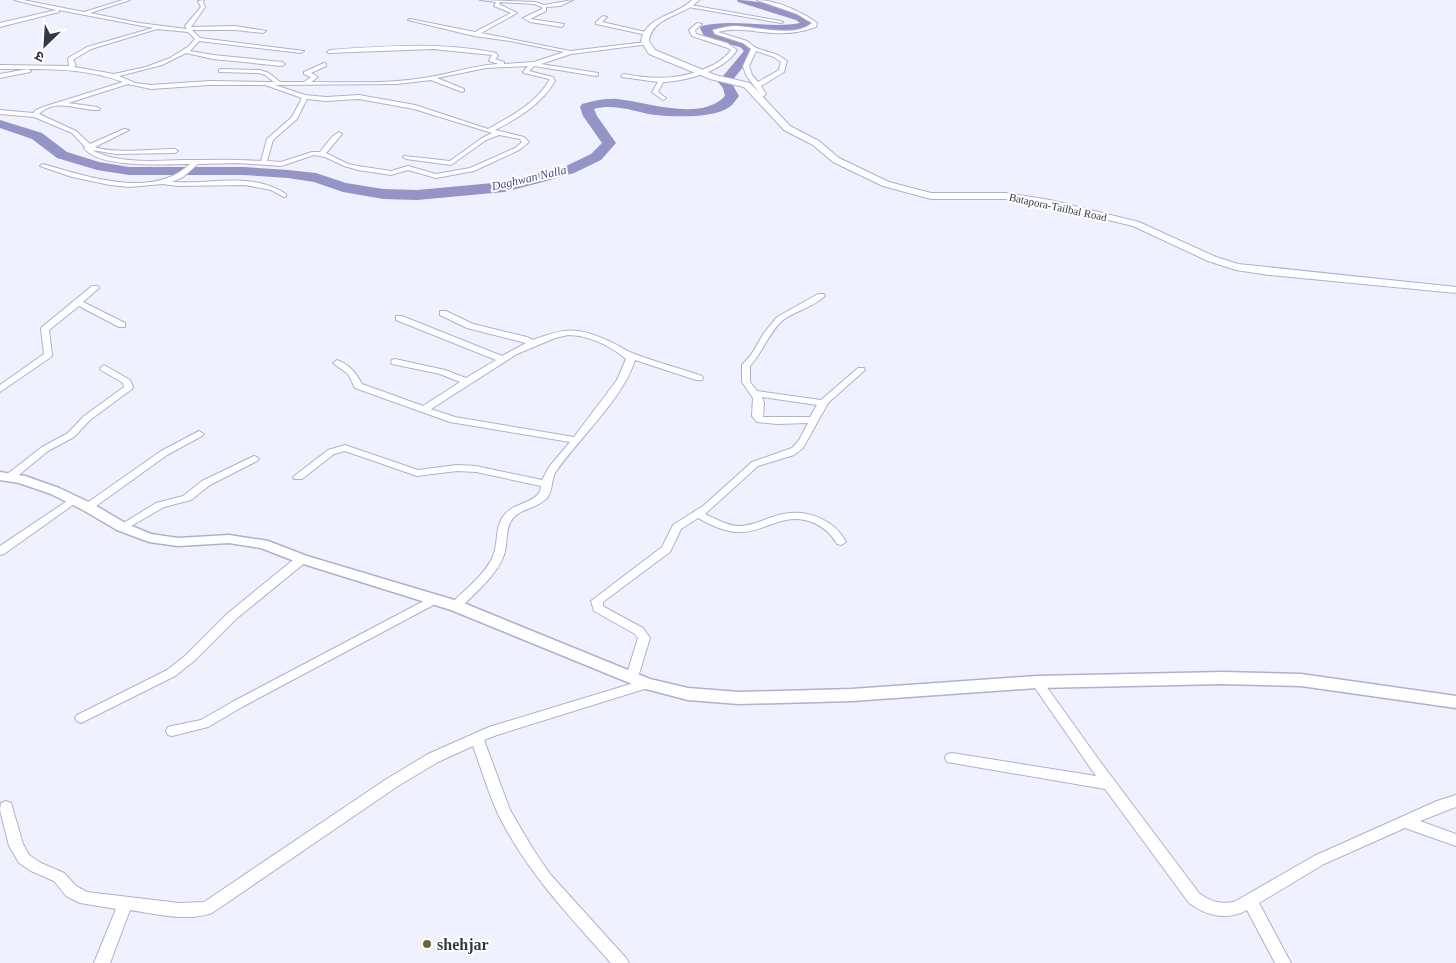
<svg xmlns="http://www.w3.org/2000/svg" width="1456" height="963" font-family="'Times New Roman','Noto Sans Devanagari',serif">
	<rect width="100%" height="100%" fill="#f0f1fe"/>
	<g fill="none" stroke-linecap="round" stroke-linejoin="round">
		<!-- river -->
		<path fill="#9494c6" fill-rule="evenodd" d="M737 0C757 0 802 9 816 25 802 38 735 27 713 31L714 34 748 43 757 50 731 82 739 96C736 100 732 106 728 108 710 119 668 117 648 114 630 110 613 104 594 109L597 116 616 143 601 160 574 173 539 183 504 192 417 200 383 199 343 192 314 182 288 178 243 175H129L97 170 57 158 32 139 0 128V120L42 133 67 152 99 162 129 167H243L288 170 316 173 346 183 383 189 417 190 504 182 564 167 591 154 602 143 583 116 580 107 582 104C594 101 605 98 617 99 647 102 701 122 725 96L723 88 718 82 744 51 740 47 705 38 700 28 702 26C734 18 768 29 800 23L796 20 738 2Z"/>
		<defs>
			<g id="minor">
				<path d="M14 0H23L84 12 123 0H130L90 13 139 23 187 29 185 26 201 7 198 1 204 0 203 2 205 7 191 27 235 26 266 31 263 33 235 30H192L200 38 304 51 301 53 199 41 190 51 213 55 282 62 285 64 282 66 213 59 186 53 162 65 119 76 135 83 151 85 209 81 274 82 265 75 259 73 219 72V70L221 69 260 70 269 73 280 82H304L311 77 304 74V72L324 63 326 64V66L311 73 318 77 311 82C347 82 387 84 423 78 448 75 473 65 499 64L489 61 492 55 433 49 328 53 327 52 330 50C385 46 441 42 496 53L498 56 495 59 504 62V64L534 62 564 52 510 41 474 36 408 20 410 19 475 32 511 13 494 6 496 2 480 0 535 2 544 5 573 0 560 6 546 7V11L530 19 564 24 562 27 530 22 523 18 542 9V7L534 4 500 2 499 4 517 13 481 33 570 51 646 42 649 44 571 54 541 64 598 73V75L596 76 534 66 529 71 553 77 555 81C541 105 518 118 495 130L524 137 529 142 519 150 474 171 436 178 408 170 391 175 358 170 344 166 325 157 314 155 281 166 238 163 198 164 183 177 172 182C210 185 252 171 286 194V196L284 197 271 190 245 185 178 186 163 184 129 187 110 185 72 177 40 166 43 164C86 176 153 200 190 164 166 164 99 169 84 148L85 147 72 133 34 117 0 114V110L33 113 36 110 43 107 123 82C84 67 41 69 0 69V65L69 66 68 58 87 47 153 28 59 10V12L0 27V23L56 10ZM157 29 188 32 195 39 189 46 170 58 146 67 114 74 74 67 76 65 73 60 91 49ZM528 66 523 72 524 73 549 79V81C535 104 511 116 488 129L415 105 359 95 326 97 305 95 275 85 397 84 431 80 462 92 464 91V89L437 78 486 68ZM128 84 151 89 209 85H265L302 98 292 117 267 139 261 161C235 159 209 160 183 160 155 161 117 164 92 150L116 154 175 153 178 151 175 149C154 149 113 154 95 147L129 130 124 129 90 144 76 131 39 114C57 97 78 111 99 110L100 109 97 107 68 103ZM307 99 326 101 359 99 414 109 492 133 482 138 450 161 404 156 403 157 406 159 451 165 486 140 499 135 520 139 522 142 515 148 470 168 436 174 408 166 391 171 358 166 348 164 326 153 342 134 339 132 332 137 320 152H312L281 162 267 161 273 140 297 119Z"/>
				<path d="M757 0C775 0 803 12 817 23L816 27C802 32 788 34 773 33 755 32 736 27 718 32L747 41 756 48 778 55 787 61 784 72 761 86 766 94 758 101 755 99 760 94 746 75 743 66 751 49 743 43 715 34 713 30C721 28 728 26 736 26 757 27 796 38 812 23L797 14ZM756 51 774 57 781 62 779 70 758 82 752 75 749 66Z"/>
				<path d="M690 5 781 21 783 22 781 23 688 7Z"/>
				<path d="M603 16 607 17 602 22 650 33 647 35 596 24V22Z"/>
				<path d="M697 23 702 24 695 30 696 34 727 43 737 50C724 71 687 81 663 82L658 92 666 98 663 100 652 92 658 82 622 77 621 76 624 74C655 80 684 80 713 65 720 61 726 57 731 50L728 48 692 36 689 30Z"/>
				<path d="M28 69 31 71 30 72 0 78V74Z"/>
				<path d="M92 286H98L99 288 83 302 125 323V327H119L79 306 49 330 52 355 51 357 0 392V385L44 354 41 329 42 327Z"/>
				<path d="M818 294H824L825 296C813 307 796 311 783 320 769 332 763 352 750 366V382L757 391 821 400 858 368H864L865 370 828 403 803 448 794 455 758 466 705 514C716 519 726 525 738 526 754 526 768 517 783 514 807 509 835 520 846 542L841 545 837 544C827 526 807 516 786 520 770 523 757 532 741 532 726 533 711 525 698 518L681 529 670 552 603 602V606L606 608 643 628 650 638 638 677 636 680 632 682 628 680 626 677 638 638 635 634 594 611 591 601 662 547 673 525 703 506 752 462 792 448 799 440 808 423 777 424 757 422 752 416 753 398 742 382V365L751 355 764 333 777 317ZM762 397 817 405 810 417H763L764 403Z"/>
				<path d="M440 311H446L473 324 527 337 533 340C566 327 579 327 611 342 618 345 625 350 632 353 655 362 679 368 702 376L703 378 702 380H696L635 360C623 399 578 439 555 473 551 481 553 491 547 498 537 509 519 508 511 521 505 531 508 544 504 555 496 577 475 592 460 609H452L450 606 452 603C465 589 485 575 493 556 499 542 494 525 506 513 516 502 540 503 541 486L476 472 457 471 417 476 345 451 334 454 302 479H294L293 477 328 450 345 445 418 470 457 465 476 466 542 480 549 467 570 442 450 422 355 388 348 374 333 363 337 360C350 365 356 373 362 384L423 406 460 382 440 374 392 364 391 362 392 360 395 359 445 370 466 378 496 360 396 320V316H402L502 356 526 343 467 328 440 315ZM568 335C588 335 611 346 626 359L617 380 574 437 455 417 431 409 517 354 555 338Z"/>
				<path d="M104 365 130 380 133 387 132 389 90 420 74 437 48 451 14 479H6L5 477 6 475 42 447 68 433 84 416 124 387 123 383 101 370 100 368Z"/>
				<path d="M199 431 204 434 202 436 167 455 92 509H84L83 507 84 505 161 451Z"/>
				<path d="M254 456 257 457 259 459 257 461 210 485 191 500 164 507 126 529H118L117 527 156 503 183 496 202 481Z"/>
				<path d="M73 497 78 500 77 502 4 554 0 555V546Z"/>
				<path d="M302 555 307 559 306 562 236 619 194 661 175 676 81 723 77 721 75 718 77 715 167 670 186 655 228 613 298 556Z"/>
				<path d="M435 595 439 596 441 599 439 602 242 707 208 727 172 736 168 735 166 731 168 727 172 726 201 720 234 701Z"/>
				<path d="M1037 677 1041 679 1099 760 1199 893C1211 902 1220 904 1234 902L1314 856 1437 801 1456 795V807L1420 821 1456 834V846L1405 828 1324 864 1259 903 1291 963H1275L1247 910C1228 921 1206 916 1189 903L1105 789 947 762 945 758 947 754 952 753 1096 776 1033 685 1031 682 1033 679Z"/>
				<path d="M647 679 651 681 653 684 651 687 497 735 484 740 510 810 533 849 550 874 626 958 629 963H611C569 916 526 871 498 814 488 792 481 768 473 746L438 762 398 786 212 913C187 922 156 914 130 910L110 963H94L116 909 80 903 66 896 54 881 31 871 19 863 9 846 0 810 1 803 6 801 11 803 23 844 29 855 41 863 64 873 76 886 87 892 179 903 204 902 388 778 428 754 489 727Z"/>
			</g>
			<path id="tertiary" d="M0 472 25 476 59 488 93 504 127 524 151 534 178 538 229 535 268 541 307 556 461 602 650 679 688 688 739 692 852 689 1037 676 1223 672 1301 674 1456 696V708L1301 686 1223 684 1037 688 852 701 739 704 688 700 642 688 451 610 297 562 261 548 229 543 178 546 149 542 117 530 83 510 51 494 19 483 0 480Z"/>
			<path id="secondary" d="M692 0H699C685 16 652 16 649 41L655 50 715 75 750 83 790 126 819 141 839 158 889 182 931 193H1006L1050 200 1139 222 1216 257 1238 264 1456 287V293L1269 275 1236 270 1208 261 1133 226 1050 206 1006 199H931L883 186 833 162 813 145 784 130 744 87 710 79 649 54 641 41C646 15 677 16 692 0Z"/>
		</defs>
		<!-- minor casing -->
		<use href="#minor" stroke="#afb0d0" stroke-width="2"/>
		<!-- tertiary casing -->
		<use href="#tertiary" stroke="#afb0d0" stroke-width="3"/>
		<!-- secondary casing -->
		<use href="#secondary" stroke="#afb0d0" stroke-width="2"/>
		<!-- minor -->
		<use href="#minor" fill="#fff" fill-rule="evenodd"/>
		<!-- tertiary -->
		<use href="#tertiary" fill="#fff" fill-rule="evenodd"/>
		<!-- secondary -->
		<use href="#secondary" fill="#fff" fill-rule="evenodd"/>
	</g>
	<!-- markers -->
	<circle fill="#6c6431" stroke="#fff" stroke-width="2" cx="427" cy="944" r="5"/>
	<g text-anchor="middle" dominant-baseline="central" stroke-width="4" stroke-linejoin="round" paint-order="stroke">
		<!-- far-street labels -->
		<g font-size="11" fill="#373744" stroke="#fff">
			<text transform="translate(1058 207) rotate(12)">Batapora-Tailbal Road</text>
		</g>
		<!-- far-water labels -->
		<g font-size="12" font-style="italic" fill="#4b4787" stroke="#fff">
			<text transform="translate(529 178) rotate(-13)">Daghwan Nalla</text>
		</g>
		<!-- near-poi labels -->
		<g font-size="16" font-weight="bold" fill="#373744" stroke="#fff" text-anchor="start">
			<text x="437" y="944">shehjar</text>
		</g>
	</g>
	<!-- north arrow -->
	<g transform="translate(45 45) rotate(205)" stroke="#ffffff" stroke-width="4" paint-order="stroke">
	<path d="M0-4L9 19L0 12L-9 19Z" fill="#373744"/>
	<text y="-8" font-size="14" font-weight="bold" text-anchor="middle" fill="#373744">उ</text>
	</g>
</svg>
